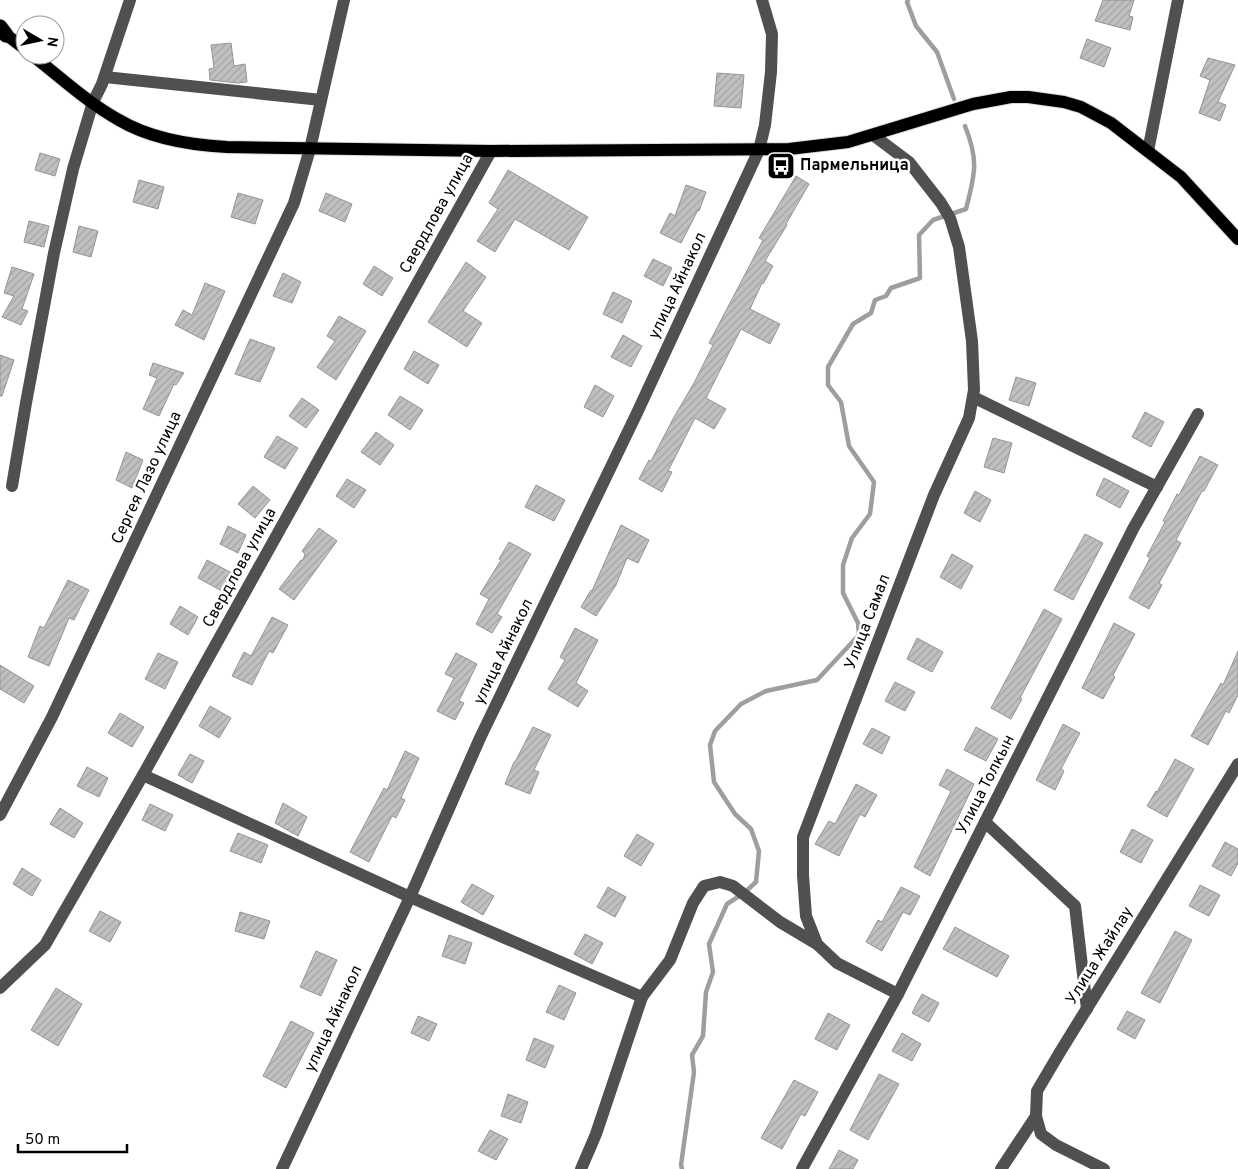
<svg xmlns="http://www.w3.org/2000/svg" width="1238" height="1169" font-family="Overpass,sans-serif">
	<defs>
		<pattern id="building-hatch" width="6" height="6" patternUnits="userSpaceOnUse" patternTransform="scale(1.25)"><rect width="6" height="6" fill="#c0c0c0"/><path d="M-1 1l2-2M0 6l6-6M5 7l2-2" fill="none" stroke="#a3a3a3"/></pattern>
	</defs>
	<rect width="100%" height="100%" fill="#fff"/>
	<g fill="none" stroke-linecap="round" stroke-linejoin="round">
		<!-- stream -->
		<g stroke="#9e9e9e" stroke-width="4.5">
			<path d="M908 0 907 2 916 26 937 52 954 99"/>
			<path d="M682 1169 681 1165 694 1072 692 1055 703 1036 706 992 713 972 709 944 727 904 744 893 756 882 759 851 751 829 735 814 714 782 710 745 715 731 741 704 766 691 817 680 859 635 858 623 843 593V565L852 538 870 514 874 482 849 446 841 402 828 385V367L853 324 871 313 875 300 886 296 891 288 920 278 919 235 933 220 966 209C975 174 979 161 965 126"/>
		</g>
	</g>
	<!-- building -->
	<g fill="url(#building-hatch)" stroke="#949494">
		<path d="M1103 0H1134L1129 16 1133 17 1130 30 1095 21Z"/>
		<path d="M1087 39 1111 48 1104 67 1080 58Z"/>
		<path d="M231 43 234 66 245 64 247 82 237 83 210 80 209 69 214 68 211 45Z"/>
		<path d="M1208 58 1235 65 1218 102 1226 105 1220 121 1199 113 1210 80 1200 76Z"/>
		<path d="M717 73 744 75 741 108 714 106Z"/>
		<path d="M40 153 60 159 55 176 35 170Z"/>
		<path d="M508 170 588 217 569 250 515 219 495 252 477 241 498 209 489 203Z"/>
		<path d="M796 176 809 184 786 224 787 225 765 261 773 266 763 284 762 283 750 309 780 324 770 344 741 329 706 398 726 409 714 429 695 418 668 471 672 472 662 492 639 479 649 460 651 461 674 417 694 383 713 345 709 343 763 240 759 238Z"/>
		<path d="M139 180 164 187 158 209 133 202Z"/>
		<path d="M686 185 706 192 699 211 698 210 681 243 660 233 670 213 675 216Z"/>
		<path d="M238 193 263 200 255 224 231 217Z"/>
		<path d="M326 193 352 204 345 222 319 211Z"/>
		<path d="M29 221 49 226 44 247 24 242Z"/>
		<path d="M79 226 98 231 91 257 73 252Z"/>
		<path d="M653 259 672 268 663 286 644 276Z"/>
		<path d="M466 262 486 277 463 311 482 323 467 347 428 322Z"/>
		<path d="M374 266 393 278 382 296 363 284Z"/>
		<path d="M12 267 34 274 22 309 28 311 21 325 2 317 14 296 4 293Z"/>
		<path d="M283 273 301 282 292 303 273 296Z"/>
		<path d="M205 283 225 291 204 340 175 325 183 310 192 315Z"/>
		<path d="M613 292 632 301 622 323 603 314Z"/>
		<path d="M339 316 366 331 336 380 317 367 335 341 327 336Z"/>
		<path d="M623 335 642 346 631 367 611 357Z"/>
		<path d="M250 339 275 348 260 382 235 374Z"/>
		<path d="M414 351 439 365 428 384 404 369Z"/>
		<path d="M0 355 14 360 2 396H0Z"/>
		<path d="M153 363 184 373 176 385 174 384 159 416 143 409 157 378 149 375Z"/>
		<path d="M1016 377 1036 383 1029 406 1009 400Z"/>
		<path d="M595 385 614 396 603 417 584 407Z"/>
		<path d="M400 396 423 410 410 430 388 415Z"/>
		<path d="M302 398 319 410 306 428 289 416Z"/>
		<path d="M1145 412 1164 422 1151 447 1132 437Z"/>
		<path d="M376 432 394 445 380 465 361 452Z"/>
		<path d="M277 436 298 448 285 469 264 457Z"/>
		<path d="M993 438 1012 443 1004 473 984 467Z"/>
		<path d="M126 452 143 460 132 488 116 480Z"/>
		<path d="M1200 456 1218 465 1204 491H1202L1176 540 1181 543 1159 583 1162 585 1149 609 1129 598 1150 558 1147 556 1165 522 1163 521 1177 494 1179 495Z"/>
		<path d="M1104 478 1129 491 1120 508 1096 495Z"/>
		<path d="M347 479 366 490 354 508 336 496Z"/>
		<path d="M536 485 565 500 554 521 525 507Z"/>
		<path d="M253 486 270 500 255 518 238 504Z"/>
		<path d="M975 491 991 500 980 522 964 513Z"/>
		<path d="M621 525 649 540 638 563 627 558 616 585 596 616 581 607 591 590 592 591Z"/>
		<path d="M228 526 246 535 238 553 220 544Z"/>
		<path d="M319 528 337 541 294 600 279 589 301 560H303L305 554 302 551Z"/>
		<path d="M1085 534 1103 543 1073 600 1054 590Z"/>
		<path d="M509 542 531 554 497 614 502 617 492 633 476 624 489 599 480 594 501 560 499 559Z"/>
		<path d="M952 554 973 566 961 589 940 577Z"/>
		<path d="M207 560 232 573 222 591 198 578Z"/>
		<path d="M68 580 89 590 74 620 69 618 49 666 28 657 40 626 44 628Z"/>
		<path d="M180 606 198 617 188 635 170 624Z"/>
		<path d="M1044 609 1062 619 1020 698 1022 699 1011 719 991 708Z"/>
		<path d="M272 617 288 625 273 653 269 651 252 685 232 676 244 652 251 656Z"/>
		<path d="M1114 623 1135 634 1113 675 1115 677 1103 699 1082 688Z"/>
		<path d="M575 628 598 640 576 683 588 691 578 707 548 689 565 660 560 657Z"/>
		<path d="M917 638 943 652 932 672 907 659Z"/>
		<path d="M1238 651V695L1229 713 1226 711 1208 745 1191 736 1221 683 1223 685Z"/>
		<path d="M158 653 178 662 165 689 145 679Z"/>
		<path d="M456 653 477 664 459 701 464 703 455 720 437 711 454 678 445 674Z"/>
		<path d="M0 665 34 686 24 703 0 689Z"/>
		<path d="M895 682 915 692 905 711 885 701Z"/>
		<path d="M210 706 231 718 219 738 199 726Z"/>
		<path d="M120 713 144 727 132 747 108 733Z"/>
		<path d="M1063 724 1080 733 1061 769 1064 771 1055 790 1036 780Z"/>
		<path d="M533 727 551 735 534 770 539 772 530 794 505 784 514 762H515Z"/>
		<path d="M976 727 998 739 986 761 964 750Z"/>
		<path d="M872 728 890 737 882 754 863 744Z"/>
		<path d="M405 751 419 758 401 798 405 800 396 818 392 816 369 862 350 852 384 788 387 790Z"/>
		<path d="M190 754 204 761 192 783 178 775Z"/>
		<path d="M1175 759 1194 769 1167 817 1147 806 1156 791 1157 792Z"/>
		<path d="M87 767 108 778 99 797 77 786Z"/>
		<path d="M947 769 974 784 930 876 914 867 951 791 939 785Z"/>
		<path d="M856 784 877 795 865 817 860 814 839 856 815 844 829 821 835 824Z"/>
		<path d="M283 803 307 817 298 836 275 823Z"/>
		<path d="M150 804 173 815 165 831 142 820Z"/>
		<path d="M60 808 83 823 74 838 50 824Z"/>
		<path d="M1132 829 1153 840 1141 863 1120 852Z"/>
		<path d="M238 833 268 845 261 863 230 851Z"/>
		<path d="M637 834 654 844 641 866 624 856Z"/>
		<path d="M1225 842 1238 849V863L1231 876 1212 866Z"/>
		<path d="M22 868 41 880 32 896 13 884Z"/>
		<path d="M472 884 494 896 483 915 461 902Z"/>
		<path d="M1200 885 1220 895 1209 916 1189 906Z"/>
		<path d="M608 887 626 897 615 917 597 907Z"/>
		<path d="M901 887 920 896 910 915 903 912 882 951 866 942 878 920 882 922Z"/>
		<path d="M100 911 121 922 110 942 89 931Z"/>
		<path d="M240 912 270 921 264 939 235 931Z"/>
		<path d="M955 927 1009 956 997 977 943 949Z"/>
		<path d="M1175 931 1192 940 1160 1003 1141 993Z"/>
		<path d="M585 934 603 943 592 964 574 954Z"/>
		<path d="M449 935 472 943 465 964 442 956Z"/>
		<path d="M316 951 337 960 321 996 300 987Z"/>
		<path d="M559 985 576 993 564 1020 546 1012Z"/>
		<path d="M56 988 82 1004 58 1046 31 1030Z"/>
		<path d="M922 994 939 1003 929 1022 912 1013Z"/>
		<path d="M1127 1011 1145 1020 1135 1039 1117 1029Z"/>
		<path d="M828 1013 850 1025 837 1050 815 1039Z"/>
		<path d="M418 1016 437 1024 429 1041 411 1033Z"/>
		<path d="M291 1021 314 1033 286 1088 263 1076Z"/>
		<path d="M902 1033 921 1044 912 1061 892 1051Z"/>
		<path d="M534 1038 554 1046 545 1068 526 1060Z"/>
		<path d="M879 1074 899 1084 868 1140 850 1130Z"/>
		<path d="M794 1080 818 1092 805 1116 801 1114 782 1149 761 1138Z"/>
		<path d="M508 1094 528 1102 521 1123 501 1116Z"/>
		<path d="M490 1130 508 1139 496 1160 478 1151Z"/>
		<path d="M839 1150 858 1160 853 1169H829Z"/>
	</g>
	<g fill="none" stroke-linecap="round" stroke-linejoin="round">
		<defs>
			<g id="major">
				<path d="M0 30 25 49"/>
				<path d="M32 55C60 77 88 103 119 120 151 139 189 145 227 147L491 151 789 149 848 142 973 104 1011 97H1028L1064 102 1081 107 1111 123 1181 177 1238 239"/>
			</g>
			<path id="highway" d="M0 27 6 35"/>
		</defs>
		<!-- major casing -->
		<use href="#major" stroke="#dbdbdb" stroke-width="14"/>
		<!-- highway casing -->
		<use href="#highway" stroke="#dbdbdb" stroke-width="17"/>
		<!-- minor -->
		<g stroke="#505050" stroke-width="12">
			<path d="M105 77 321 100"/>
			<path d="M873 135 909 162 941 203 950 218 959 247 972 341 974 390 969 418 934 495 803 837V875L806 916 817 944 837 963 898 994"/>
			<path d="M1148 151 1178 0"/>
			<path d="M973 397 1157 487"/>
			<path d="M12 486 26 403 54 253 73 169 93 102 102 84 130 0"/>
			<path d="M143 775 410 897 642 997"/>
			<path d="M0 815 52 717 294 203 310 149 344 0"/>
			<path d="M985 822 1075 906 1087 1009"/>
			<path d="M0 988 45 945 143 775 491 151"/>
			<path d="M1036 1116 1041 1134 1056 1145 1104 1169"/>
			<path d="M282 1169 410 897 480 738 636 415 759 150 765 125 771 72 772 34 762 0"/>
			<path d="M581 1169 596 1134 642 997 670 960 693 903 704 886 720 882 733 886 780 922 817 944"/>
			<path d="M802 1169 898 994 1133 529 1198 414"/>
			<path d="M1001 1169 1036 1116 1037 1091 1060 1052 1238 764"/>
		</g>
		<!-- major -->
		<use href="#major" stroke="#000" stroke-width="12"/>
		<!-- highway -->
		<use href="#highway" stroke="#000" stroke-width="15"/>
	</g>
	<!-- icons -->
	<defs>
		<symbol id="bus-square" viewBox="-11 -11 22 22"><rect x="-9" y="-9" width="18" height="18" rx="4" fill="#000" stroke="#fff"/><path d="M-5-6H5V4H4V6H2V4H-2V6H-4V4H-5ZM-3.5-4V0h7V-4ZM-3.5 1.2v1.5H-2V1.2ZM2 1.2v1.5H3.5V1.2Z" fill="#fff"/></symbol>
	</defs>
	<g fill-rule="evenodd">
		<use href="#bus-square" x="765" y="150" width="32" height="32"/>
	</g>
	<g text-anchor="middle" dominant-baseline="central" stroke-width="5" stroke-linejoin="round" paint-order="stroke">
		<!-- poi labels -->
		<g font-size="16" font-weight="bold" fill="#000" stroke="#fff" text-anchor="start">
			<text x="800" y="166">Пармельница</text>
		</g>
		<!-- street labels -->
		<g font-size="16" fill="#000" stroke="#fff">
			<text transform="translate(437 214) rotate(-61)">Свердлова улица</text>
			<text transform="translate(678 286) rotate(-65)">улица Айнакол</text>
			<text transform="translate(147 478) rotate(-65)">Сергея Лазо улица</text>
			<text transform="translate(240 568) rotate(-61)">Свердлова улица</text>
			<text transform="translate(868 622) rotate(-69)">Улица Самал</text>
			<text transform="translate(504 652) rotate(-64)">улица Айнакол</text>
			<text transform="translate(986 785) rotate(-63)">Улица Толкын</text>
			<text transform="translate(1100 956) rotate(-58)">Улица Жайлау</text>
			<text transform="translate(334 1019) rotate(-65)">улица Айнакол</text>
		</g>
	</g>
	<!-- north arrow -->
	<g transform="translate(40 40) rotate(99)"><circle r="24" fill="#ffffff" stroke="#999999"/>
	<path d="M0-4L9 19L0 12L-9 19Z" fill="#000000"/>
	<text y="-8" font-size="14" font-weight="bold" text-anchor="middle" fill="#000000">N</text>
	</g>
	<!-- scale -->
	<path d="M18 1144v8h109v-8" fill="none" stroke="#000000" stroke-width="2.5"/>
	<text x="25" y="1144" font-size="15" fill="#000000" stroke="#ffffff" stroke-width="4" paint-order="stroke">50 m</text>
</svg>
